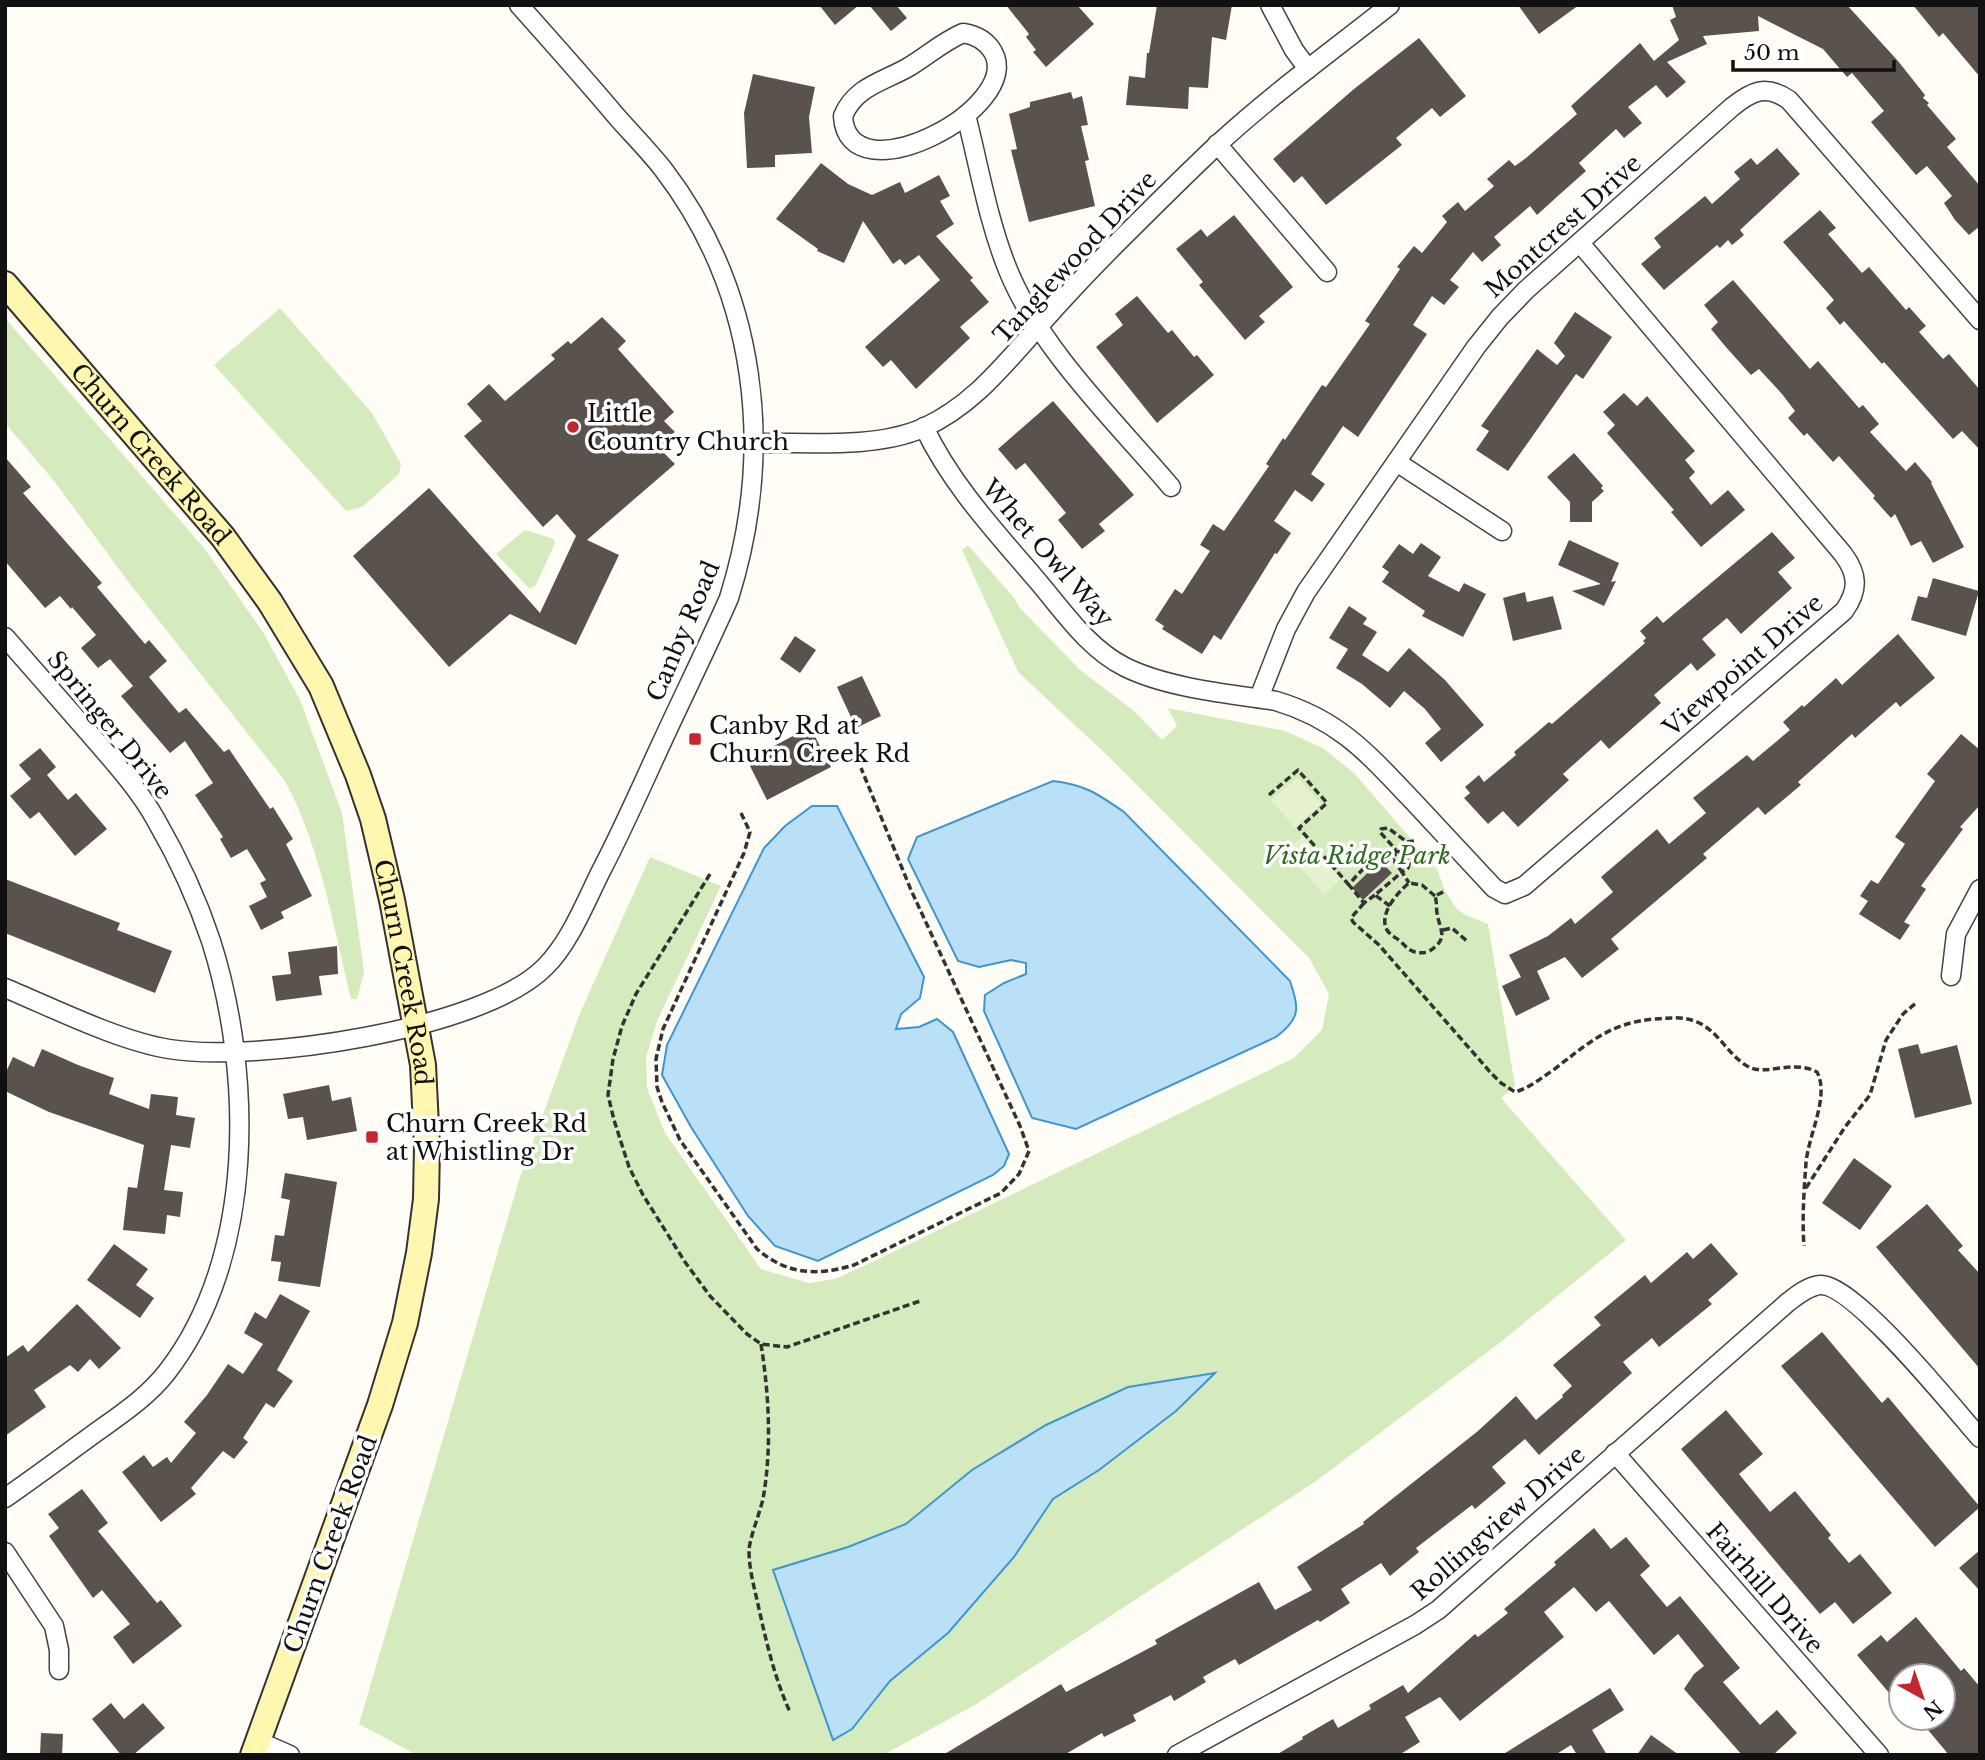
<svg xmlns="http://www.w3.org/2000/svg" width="1985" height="1760" font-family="'Libre Baskerville',serif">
	<rect width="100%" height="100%" fill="#fffdf5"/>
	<!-- green -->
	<g fill="#d5ebbd">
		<path d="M280 308 372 413 401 464 399 474 362 507 346 511 214 365Z"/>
		<path d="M5 318 204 548 263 632 300 700 342 813 364 972 357 999H351C333 925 321 849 285 781L130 584 54 481 5 423Z"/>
		<path d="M525 530 554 539 555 543 536 585 530 589 496 554Z"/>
		<path d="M968 545 1015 599 1019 607 1080 670 1133 710 1162 740 1177 726 1168 708 1285 731 1323 748 1354 773 1437 869 1445 891 1457 909 1464 914 1488 924 1515 1086 1501 1098 1626 1240 1502 1341 1316 1481 975 1705 883 1755H417L359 1724 519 1180 580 1013 650 857 721 886 657 1021 646 1058 647 1088 665 1133 761 1269 809 1283 835 1279 868 1264 1294 1058 1322 1030 1329 994 1309 958 1108 756 1018 672 962 550Z"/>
	</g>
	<!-- pitch -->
	<g fill="#e6f2cf">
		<path d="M1298 777 1321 804 1295 828 1271 800Z"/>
		<path d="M1303 836 1341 879 1324 895 1286 851Z"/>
	</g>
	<!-- water -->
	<g fill="#b9e0f7" stroke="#3f96cf" stroke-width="2">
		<path d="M1053 781C1086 785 1098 794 1124 812L1290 981C1299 1009 1301 1018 1276 1037L1076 1129 1032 1118 984 1011 985 995 1004 983 1026 974V963L1011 960 979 967 958 961 908 859 917 837Z"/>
		<path d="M812 806H837L924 977 920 998 901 1014 896 1029 919 1027 937 1019 953 1032 1009 1154 1004 1166 993 1175 818 1261 775 1246 748 1216 691 1127 662 1075 667 1045 764 848 785 826Z"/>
		<path d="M1215 1373 1176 1411 1099 1470 1053 1499 1014 1557 948 1633 890 1681 852 1729 833 1740 773 1570 848 1547 906 1524 972 1470 1046 1425 1128 1387Z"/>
	</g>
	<!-- building -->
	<g fill="#5a524d">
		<path d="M819 5H859L835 25Z"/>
		<path d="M869 5H896L907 18 891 31Z"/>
		<path d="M1006 5H1077L1094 24 1046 67 1033 52 1036 50 1026 37 1029 34Z"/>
		<path d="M1157 5H1232L1226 40 1212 37 1208 88 1189 87 1188 109 1126 105 1129 76 1145 78 1147 53H1149Z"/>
		<path d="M1518 5H1579L1539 34Z"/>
		<path d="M1672 5H1847L1898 61 1925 95 1923 98 1929 103 1927 105 1956 139 1947 147 1980 186V226L1969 235 1955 220 1944 203 1952 196 1927 166 1916 175 1871 122 1884 111 1852 73 1847 77 1823 49 1758 16 1759 31 1703 36 1707 44 1667 62 1686 82 1667 98 1656 85 1628 107 1642 123 1624 138 1616 129 1579 163 1586 171 1559 195 1537 215 1530 206 1494 237 1501 245 1482 262 1473 252 1450 280 1459 287 1444 305 1432 296 1413 325 1427 334 1358 437 1343 426 1311 474 1325 484 1312 502 1295 490 1274 521 1291 533 1277 554 1275 553 1221 640 1214 635 1202 654 1162 629 1164 626 1155 620 1175 589 1182 594 1210 551 1200 545 1213 524 1224 531 1269 466 1266 464 1283 438 1285 440 1322 385 1326 387 1370 324 1365 321 1400 269 1397 267 1414 246 1422 253 1447 222 1442 216 1458 202 1465 211 1492 188 1494 186 1487 179 1509 160 1515 166 1526 158 1577 114 1571 106 1640 43 1654 61 1679 40 1670 20 1676 17Z"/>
		<path d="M1913 5H1980V77L1943 33 1939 37Z"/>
		<path d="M1419 38 1466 96 1440 117 1432 108 1396 138 1402 145 1326 205 1302 176 1294 183 1273 159 1354 89Z"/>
		<path d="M753 74 815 87 809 117 812 153 775 155V167L747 168 744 113Z"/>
		<path d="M1071 92 1073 99 1082 96 1088 125 1081 126 1089 160 1085 161 1095 206 1029 222 1011 150 1017 149 1009 114 1030 107V102Z"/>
		<path d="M1777 148 1800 174 1740 230 1744 235 1732 245 1728 240 1720 248 1717 245 1664 290 1641 264 1661 247 1654 238 1705 196 1712 204 1740 179 1734 172 1751 158 1757 165Z"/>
		<path d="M821 163 848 184 872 195 900 182 905 193 939 175 950 196 940 201 954 224 936 236 973 278 970 280 989 302 960 327 970 338 916 389 891 360 883 367 865 347 940 280 919 255 905 265 900 259 893 264 863 221 844 263 817 251 818 249 776 219Z"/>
		<path d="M1820 210 1836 228 1828 234 1862 273 1869 267 1906 310 1909 307 1926 326 1919 332 1943 359 1949 354 1980 390V450L1962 431 1953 439 1884 362 1882 364 1844 321 1840 325 1826 308 1834 300 1783 242Z"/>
		<path d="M1234 215 1293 287 1259 316 1265 322 1245 340 1199 285 1203 282 1176 249 1201 229 1207 237Z"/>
		<path d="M1733 280 1810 369 1818 361 1859 408 1863 405 1879 424 1870 432 1906 471 1915 462 1932 482 1931 483 1964 547 1933 563 1921 541 1911 546 1895 514 1891 518 1873 498 1875 496 1839 456 1833 462 1807 433 1804 436 1788 418 1795 411 1782 394 1759 369 1751 375 1725 346 1711 329 1718 322 1704 305Z"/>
		<path d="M1137 296 1168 333 1172 330 1194 357 1197 355 1214 375 1157 423 1096 347 1123 325 1115 314Z"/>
		<path d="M1575 312 1612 337 1583 379 1576 374 1508 471 1476 450 1489 431 1481 426 1537 349 1557 365 1565 356 1554 343Z"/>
		<path d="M602 317 626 341 618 349 674 412 664 421 675 432 666 439 665 454 675 464 587 540 619 555 576 645 510 614 449 667 353 556 429 488 540 613 576 536 557 514 543 527 464 436 482 421 467 404 489 384 505 401 555 359 551 355 568 341 571 344Z"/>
		<path d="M1624 393 1637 406 1647 396 1695 451 1685 460 1695 472 1689 478 1711 505 1728 490 1745 510 1701 547 1671 512 1674 510 1607 433 1615 425 1603 412Z"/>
		<path d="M1053 401 1134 495 1099 524 1105 531 1082 549 1058 520 1066 513 1025 463 1016 470 998 449Z"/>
		<path d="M1574 453 1603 486 1601 488 1604 491 1592 502V522H1570V502L1547 477Z"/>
		<path d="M5 457 31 487 23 493 102 583 97 587 145 644 149 640 167 661 149 677 179 713 186 708 224 752 229 749 270 809 273 807 293 839 286 844 312 896 281 912 284 918 261 930 249 906 267 897 260 883 266 880 247 849 231 858 220 839 223 837 195 795 213 783 185 741 170 753 121 696 133 686 110 659 98 668 81 648 96 635 72 607 71 609 60 596 45 608 5 561Z"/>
		<path d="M1772 532 1795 558 1778 572 1792 588 1741 634 1727 618 1702 639 1716 655 1697 671 1691 663 1654 695 1661 703 1609 749 1601 740 1563 774 1569 780 1518 827 1503 811 1488 824 1464 798 1470 793 1465 787 1479 775 1484 782 1516 755 1514 752 1549 722 1552 724 1645 643 1643 641 1646 638 1640 631 1657 616 1663 623Z"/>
		<path d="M1569 540 1619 563 1611 582 1616 581 1604 606 1572 591 1601 584 1558 565Z"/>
		<path d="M1421 543 1441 557 1428 576 1459 592 1464 583 1486 594 1463 637 1422 616 1425 611 1382 582 1389 572 1382 567 1399 544 1413 554Z"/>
		<path d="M1933 578 1979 591 1966 636 1911 620 1918 596 1927 598Z"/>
		<path d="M1525 592 1527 602 1553 596 1562 629 1513 641 1503 598Z"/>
		<path d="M1349 606 1367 618 1363 624 1377 632 1362 655 1388 672 1409 648 1445 680 1484 725 1441 762 1425 743 1441 729 1425 709 1404 691 1390 708 1362 684 1336 668 1348 649 1329 638Z"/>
		<path d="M1898 634 1935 678 1900 707 1896 702 1855 738 1852 734 1798 782 1801 785 1765 815 1758 807 1703 854 1707 858 1611 939 1619 949 1582 978 1565 957 1537 971 1550 999 1516 1016 1502 986 1521 977 1509 955 1548 936 1571 918 1575 924 1613 892 1601 877 1657 829 1669 844 1706 813 1693 798 1747 755 1753 761 1790 730 1783 722 1802 705 1804 707 1836 678 1842 685Z"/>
		<path d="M795 636 816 650 800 673 780 659Z"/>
		<path d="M862 676 881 716 856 728 837 687Z"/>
		<path d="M810 727 831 767 767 800 747 760Z"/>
		<path d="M1961 734 1980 750V805L1960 827 1963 829 1921 886 1926 889 1904 922 1910 925 1900 940 1859 914 1868 901 1860 896 1871 880 1878 884 1905 844 1895 837 1935 781 1927 774Z"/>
		<path d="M40 748 56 767 47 775 68 800 76 793 107 829 75 856 39 812 30 819 10 796 31 779 19 765Z"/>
		<path d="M1380 861 1392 873 1363 900 1352 888Z"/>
		<path d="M5 879 120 923 117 930 172 951 155 993 5 933Z"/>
		<path d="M337 946 338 974 319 976 322 995 276 1001 272 976 291 974 288 952Z"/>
		<path d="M1918 1044 1921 1054 1957 1045 1972 1104 1915 1118 1898 1049Z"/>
		<path d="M42 1049 78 1065 114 1078 109 1094 149 1109 151 1094 178 1097 176 1115 195 1118 190 1148 171 1145 164 1190 183 1192 180 1217 167 1215 165 1234 123 1230 128 1187 137 1188 144 1145 49 1112 5 1091V1074L13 1057 34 1067Z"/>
		<path d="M329 1085 332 1101 351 1097 357 1131 307 1140 303 1117 288 1119 283 1094Z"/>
		<path d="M1854 1158 1892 1186 1860 1230 1822 1203Z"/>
		<path d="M285 1173 337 1182 320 1287 278 1281 281 1262 271 1261 275 1235 284 1236 290 1200 281 1198Z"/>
		<path d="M1927 1204 1963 1246 1958 1250 1980 1274V1369L1876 1247Z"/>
		<path d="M1711 1243 1738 1274 1708 1300 1712 1304 1659 1347 1652 1338 1623 1362 1632 1373 1539 1455 1525 1439 1492 1467 1506 1483 1475 1509 1472 1505 1416 1548 1419 1552 1390 1576 1381 1563 1341 1589 1350 1603 1320 1622 1318 1620 1239 1665 1235 1659 1203 1677 1206 1682 1174 1701 1171 1695 1133 1715 1136 1721 1104 1737 1102 1733 1064 1755H943L1061 1684 1066 1692 1157 1644 1155 1640 1259 1582 1275 1610 1312 1590 1297 1567 1364 1524 1363 1522 1478 1431 1516 1396 1536 1420 1563 1397 1562 1395 1572 1386 1553 1365 1601 1325 1594 1317 1645 1275 1651 1283 1687 1252 1693 1259Z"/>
		<path d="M114 1244 148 1269 136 1285 154 1298 140 1318 87 1280Z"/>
		<path d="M280 1294 310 1311 277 1370 293 1381 274 1408 266 1403 243 1438 248 1442 234 1459 223 1451 191 1488 196 1494 161 1522 122 1472 144 1455 153 1467 167 1457 171 1463 196 1433 184 1422 207 1395 228 1364 243 1374 263 1344 244 1333 255 1312 266 1319Z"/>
		<path d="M77 1304 121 1348 99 1369 90 1359 78 1372 70 1365 34 1390 46 1407 5 1436V1358L23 1345 28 1352Z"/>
		<path d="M1822 1332 1882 1403 1888 1397 1980 1507 1935 1547 1781 1366Z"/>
		<path d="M1726 1410 1763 1454 1739 1474 1770 1512 1795 1491 1831 1535 1828 1538 1849 1563 1860 1554 1892 1593 1853 1624 1835 1602 1820 1614 1681 1449Z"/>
		<path d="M82 1489 108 1523 98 1531 157 1603 161 1600 182 1626 133 1664 113 1637 130 1624 102 1590 93 1598 49 1536 59 1528 48 1514Z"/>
		<path d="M1594 1528 1611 1549 1626 1537 1650 1566 1640 1575 1667 1607 1680 1596 1740 1668 1723 1682 1760 1725 1777 1710 1797 1733 1773 1755H1742L1684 1689 1694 1674 1704 1666 1678 1634 1654 1655 1609 1601 1596 1612 1574 1587 1544 1612 1564 1637 1460 1721 1440 1697 1405 1717 1420 1742 1399 1755H1276L1303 1739 1302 1737 1333 1719 1338 1728 1371 1709 1369 1705 1403 1685 1408 1693 1475 1634 1478 1637 1508 1613 1504 1609 1556 1565 1554 1562Z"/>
		<path d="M1980 1550V1591L1959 1568Z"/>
		<path d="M1916 1617 1961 1671 1964 1668 1980 1687V1755H1949L1918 1718H1943V1676H1901V1707L1857 1655 1881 1635 1887 1642Z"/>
		<path d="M1610 1688 1624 1710 1592 1730 1607 1755H1577L1571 1745 1555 1755H1502Z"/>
		<path d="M111 1703 124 1719 143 1703 165 1728 133 1755H121L92 1719Z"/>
		<path d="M41 1733 63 1734 62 1755H40Z"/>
		<path d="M1651 1735 1679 1755H1637Z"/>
	</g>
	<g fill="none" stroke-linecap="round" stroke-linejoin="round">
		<defs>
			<g id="street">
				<path d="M1270 5 1294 50 1308 69"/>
				<path d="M963 33C976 35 986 40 993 52 1025 108 847 200 843 116 855 87 882 82 907 68 926 57 942 42 963 33Z"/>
				<path d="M966 115C979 166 988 221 1008 270 1040 349 1116 422 1171 487"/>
				<path d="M1217 144 1327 272"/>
				<path d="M924 427C951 484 994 530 1035 578 1062 609 1087 648 1125 667 1167 688 1230 694 1276 701 1340 720 1369 755 1413 801 1440 830 1467 859 1494 888L1505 894 1524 886 1844 611C1859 590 1858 574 1843 554L1580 243"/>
				<path d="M754 443C807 442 875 449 923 428 972 406 1003 366 1038 327 1062 300 1088 272 1114 246 1148 212 1182 178 1217 145 1271 95 1332 51 1390 5"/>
				<path d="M1398 463 1502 531"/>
				<path d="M5 637C33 669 61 701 89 733 113 761 138 788 156 820 178 858 197 899 211 941 253 1073 256 1257 167 1372 147 1398 117 1417 91 1436 62 1457 34 1478 5 1498"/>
				<path d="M1259 698 1286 629 1306 592 1476 347 1500 317 1526 290 1732 107C1752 91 1766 84 1789 100L1980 320"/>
				<path d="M1951 976 1956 934 1980 889"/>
				<path d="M5 988C53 1008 119 1041 169 1049 254 1063 483 1030 545 967 570 942 585 903 601 871 623 829 642 785 662 742 684 694 708 646 729 598 775 451 758 293 663 169 649 151 632 134 617 117 585 79 552 42 519 5"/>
				<path d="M1615 1453 1879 1755"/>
				<path d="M5 1552 54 1626 59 1650V1670"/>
				<path d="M258 1741 290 1755"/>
				<path d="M1177 1755 1415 1625 1438 1610 1787 1303C1796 1296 1808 1286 1820 1285 1854 1283 1955 1410 1980 1438"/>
			</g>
			<g id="secondary">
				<path id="s1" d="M5 284 223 537 270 602 321 686 358 775 373 819 392 900 423 1065 427 1146 426 1199 419 1253 405 1323 380 1405 253 1755"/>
			</g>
		</defs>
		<!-- street casing -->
		<use href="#street" stroke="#444" stroke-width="21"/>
		<!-- secondary casing -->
		<use href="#secondary" stroke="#333" stroke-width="28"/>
		<!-- path -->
		<g stroke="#333" stroke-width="3.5" stroke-dasharray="7 3.5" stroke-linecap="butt">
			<path d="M1269 795 1298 770 1327 803 1299 828 1349 885"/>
			<path d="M741 813 750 832 744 853 663 1029 656 1059 657 1087 662 1102 680 1140 757 1249C787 1275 817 1276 854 1265L1001 1193 1019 1174 1029 1151 1020 1126 911 890 861 768"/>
			<path d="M1395 851 1405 853 1410 860 1408 868 1402 872 1409 883"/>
			<path d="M710 874 636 994 622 1026 613 1059 608 1095 614 1120 629 1167 643 1195 685 1262 710 1296 747 1334 761 1344 787 1347 920 1301"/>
			<path d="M1375 895 1364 903 1349 885C1357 874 1375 854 1389 860L1395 855V849L1380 832 1381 829 1388 828 1407 842 1414 841"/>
			<path d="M1435 896 1422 885 1409 883C1398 892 1378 914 1387 930 1390 935 1395 937 1400 941 1409 950 1414 955 1428 952 1450 938 1440 932 1437 913 1436 907 1437 902 1435 896L1445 891"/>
			<path d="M1364 903 1351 918 1353 922 1379 945 1491 1073 1501 1083 1515 1092C1529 1088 1540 1079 1552 1071 1586 1045 1610 1022 1655 1019 1669 1018 1683 1016 1697 1022 1719 1031 1728 1056 1749 1067 1767 1076 1793 1059 1817 1072 1830 1096 1808 1136 1806 1163 1804 1190 1802 1218 1804 1246"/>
			<path d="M1390 906 1375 895 1402 872 1392 858"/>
			<path d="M1443 930 1452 928 1468 942"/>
			<path d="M1806 1188 1845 1127 1870 1095 1886 1040 1903 1014 1916 1003"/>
			<path d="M761 1344C769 1395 772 1448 763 1499 760 1512 749 1540 749 1551 749 1570 755 1590 759 1609 767 1645 775 1679 790 1712"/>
		</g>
		<!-- street -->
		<use href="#street" stroke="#fff" stroke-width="18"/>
		<!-- secondary -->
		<use href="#secondary" stroke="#fff6b0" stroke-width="24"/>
	</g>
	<!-- markers -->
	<g fill="#c4262e" stroke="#fff" stroke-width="2.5">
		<circle cx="573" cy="427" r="7"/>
		<rect x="688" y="732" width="14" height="14" rx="3.5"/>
		<rect x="365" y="1130" width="14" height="14" rx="3.5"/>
	</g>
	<g text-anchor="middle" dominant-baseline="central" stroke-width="7" stroke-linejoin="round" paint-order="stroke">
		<!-- street labels -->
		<g font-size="24" fill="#111" stroke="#fff">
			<text transform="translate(1563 226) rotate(-42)">Montcrest Drive</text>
			<text transform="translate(1075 257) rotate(-47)">Tanglewood Drive</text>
			<text stroke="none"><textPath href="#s1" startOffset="224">Churn Creek Road</textPath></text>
			<text transform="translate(1048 553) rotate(49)">Whet Owl Way</text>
			<text transform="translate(683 631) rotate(-67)">Canby Road</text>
			<text transform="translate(1743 665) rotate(-41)">Viewpoint Drive</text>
			<text transform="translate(110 725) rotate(51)">Springer Drive</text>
			<text stroke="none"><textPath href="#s1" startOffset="812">Churn Creek Road</textPath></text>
			<text transform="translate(1498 1523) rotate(-41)">Rollingview Drive</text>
			<text transform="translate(330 1544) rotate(-70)">Churn Creek Road</text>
			<text transform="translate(1765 1588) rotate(49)">Fairhill Drive</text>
		</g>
		<!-- poi labels -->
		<g font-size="24" fill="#111" stroke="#fff" text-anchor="start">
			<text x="587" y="413">Little<tspan x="587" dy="28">Country Church</tspan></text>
			<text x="709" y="725">Canby Rd at<tspan x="709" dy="28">Churn Creek Rd</tspan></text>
			<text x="386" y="1123">Churn Creek Rd<tspan x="386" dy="28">at Whistling Dr</tspan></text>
		</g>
		<!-- park labels -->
		<g font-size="24" font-style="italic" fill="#2f6b1f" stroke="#fff">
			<text x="1357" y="855">Vista Ridge Park</text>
		</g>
	</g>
	<!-- border -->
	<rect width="1985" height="1760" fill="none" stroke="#111111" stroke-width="14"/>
	<!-- north arrow -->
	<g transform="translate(1922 1697) rotate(140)"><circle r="33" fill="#ffffff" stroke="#a0a0a0" stroke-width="2"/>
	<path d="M0-5L12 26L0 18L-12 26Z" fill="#c4262e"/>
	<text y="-10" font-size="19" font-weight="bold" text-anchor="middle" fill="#111111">N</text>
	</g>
	<!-- scale -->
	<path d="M1733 60v10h161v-10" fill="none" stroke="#111111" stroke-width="3.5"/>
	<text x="1744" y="60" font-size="21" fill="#111111" stroke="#ffffff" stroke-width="5" paint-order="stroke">50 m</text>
</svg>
